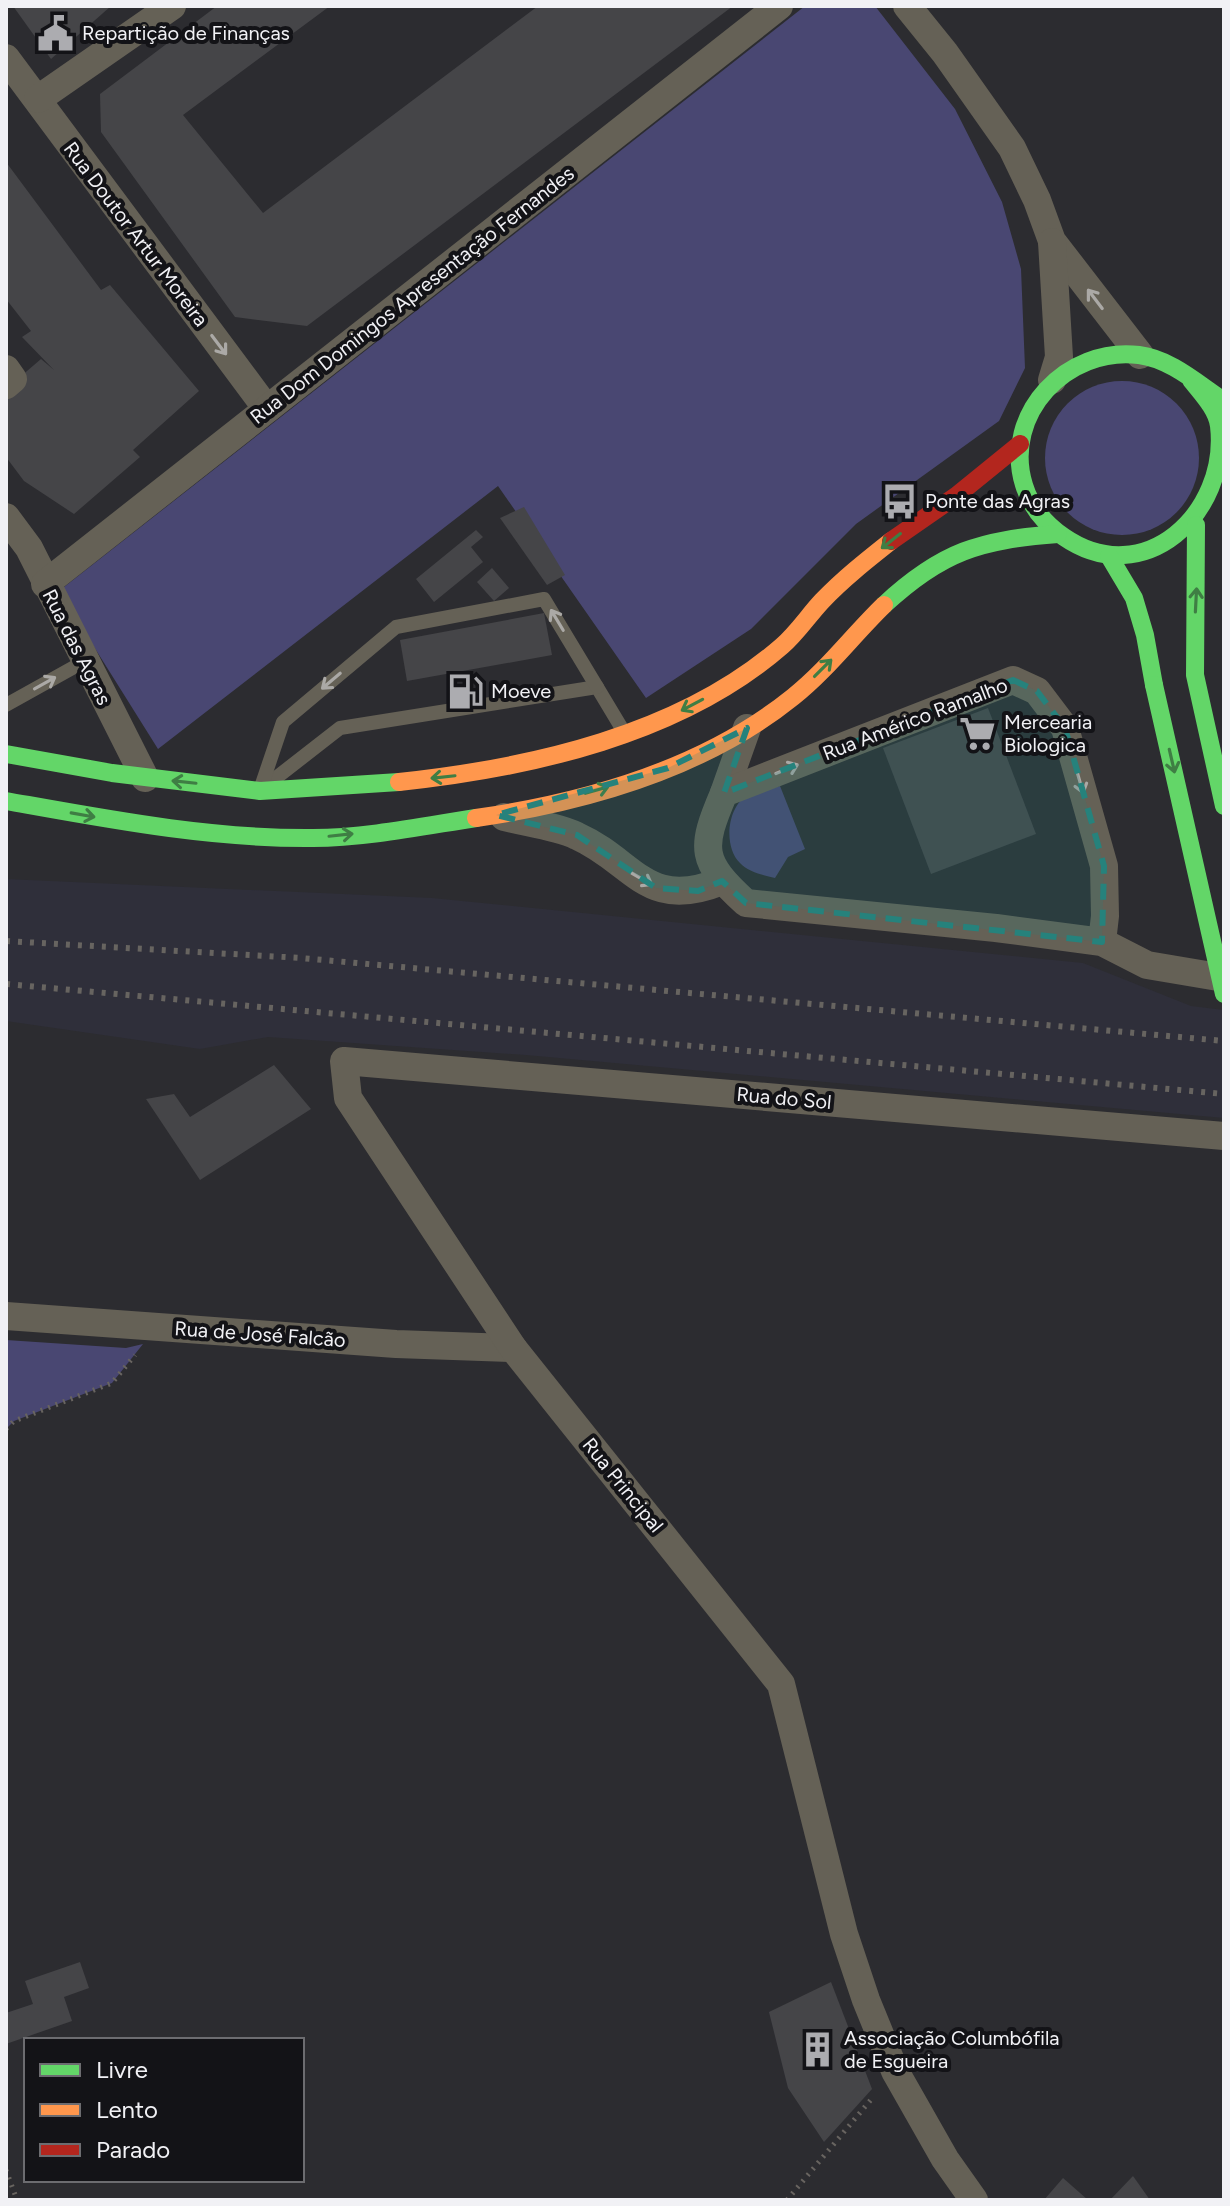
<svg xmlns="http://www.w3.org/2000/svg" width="1230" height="2206" font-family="Figtree,sans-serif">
	<rect width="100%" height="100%" fill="#2c2c30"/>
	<!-- built -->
	<path fill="#2f2f3a" d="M6 879 432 898 1083 963 1191 1006 1224 1010V1118L526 1055 268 1037 200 1049 6 1021Z"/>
	<!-- green -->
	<g fill="#494772">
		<path d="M805 6H875L955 109 1002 202 1021 269 1025 368 999 421 856 524 751 629 646 698 498 486 158 749 59 591Z"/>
		<circle cx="1122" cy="458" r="77"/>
		<path d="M780 786 805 849 788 857 775 878C763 875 748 872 740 863 723 847 727 806 748 795 758 790 770 789 780 786Z"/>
		<path d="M6 1340 126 1348 143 1344 112 1383 14 1421 6 1429Z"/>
	</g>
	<!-- building -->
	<g fill="#454548">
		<path d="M13 6H111L51 59Z"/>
		<path d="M217 6H330L183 115 263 213 538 6H733L307 326 235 317 101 132 100 94Z"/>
		<path d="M6 162 101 290 110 285 199 391 133 450 140 457 74 514 24 481 6 457V389L41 359 54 370 22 337 31 331 6 299Z"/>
		<path d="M524 507 565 575 547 585 500 518Z"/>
		<path d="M476 530 483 537 471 547 483 562 434 602 416 579Z"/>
		<path d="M492 568 509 588 494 601 477 582Z"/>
		<path d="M544 613 552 655 407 681 400 640Z"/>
		<path d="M988 708 1036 834 931 874 883 748Z"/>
		<path d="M274 1065 311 1109 200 1180 146 1099 174 1094 190 1117Z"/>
		<path d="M80 1962 89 1988 64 1997 72 2021 6 2044V2013L33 2004 25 1981Z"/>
		<path d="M831 1982 872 2089 824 2142 788 2088 769 2012Z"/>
		<path d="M1133 2176 1150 2200H1110Z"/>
		<path d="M1063 2178 1088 2200H1044Z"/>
	</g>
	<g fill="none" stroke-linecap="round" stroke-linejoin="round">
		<!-- path -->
		<g stroke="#686460" stroke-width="5" stroke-dasharray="2 6" stroke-linecap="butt">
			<path d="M6 1429 14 1421 112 1383 135 1355"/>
			<path d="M6 2170 17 2200"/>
			<path d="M787 2200 874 2096"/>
		</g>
		<!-- lane -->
		<g stroke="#656156" stroke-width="14">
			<path d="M6 705 85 661"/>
			<path d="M272 781 340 728 597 687 624 732"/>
			<path d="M261 787 283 722 396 627 544 599 597 687"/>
		</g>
		<!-- street -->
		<g stroke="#656156" stroke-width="28">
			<path d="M907 6 945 53 1012 148 1037 200 1052 241 1140 355"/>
			<path d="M6 58 267 409"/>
			<path d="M38 99 172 6"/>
			<path d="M1052 242 1059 357 1052 380"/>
			<path d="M6 369 13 379 6 385"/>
			<path d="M6 517 29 548 145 778"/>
			<path d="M45 584 779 6"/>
			<path d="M724 793 747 728"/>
			<path d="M504 817C527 823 556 826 577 836 635 862 646 912 722 881"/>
			<path d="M1102 942 1105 916 1104 866 1065 728 1037 691 1013 680 724 793C700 849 700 861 746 903L996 928 1102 942 1147 965 1224 978"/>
			<path d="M6 1316 396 1344 513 1348"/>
			<path d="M974 2200 945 2159 895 2071 866 2000 844 1934 781 1684 513 1348 348 1098 344 1061 1224 1136"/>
		</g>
		<!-- fast -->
		<g stroke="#63d668" stroke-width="18">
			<path d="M1191 380C1201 393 1217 409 1219 426 1229 513 1144 592 1064 537 1045 524 1031 508 1024 485 1002 414 1067 346 1139 355 1171 359 1198 384 1224 401"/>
			<path d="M1196 525 1195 675 1224 806"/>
			<path d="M1109 556 1134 598 1145 635 1154 685"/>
			<path d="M884 605C942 551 980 540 1058 534"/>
			<path d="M6 754 112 773 260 791 399 782"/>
			<path d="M6 801C107 819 210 839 313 838 366 838 424 826 476 818"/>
		</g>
		<!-- slow -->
		<g stroke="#ff974d" stroke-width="18">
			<path d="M399 782C530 768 680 735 782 646 797 633 808 616 822 601 843 579 867 560 891 541"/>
			<path d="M476 818C587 802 705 768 793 697 827 670 853 635 884 605"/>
		</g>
		<!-- jam -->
		<path stroke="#b3261e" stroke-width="18" d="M891 541 956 496 1020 444"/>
		<!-- rail -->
		<g stroke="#676460" stroke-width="6" stroke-dasharray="4 8" stroke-linecap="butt">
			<path d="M6 941 301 958 1224 1041"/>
			<path d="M6 984 1224 1094"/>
		</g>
		<!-- fast-bridge -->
		<path stroke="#63d668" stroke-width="18" d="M1154 685 1224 994"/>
	</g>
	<!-- one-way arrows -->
	<defs><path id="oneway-shaft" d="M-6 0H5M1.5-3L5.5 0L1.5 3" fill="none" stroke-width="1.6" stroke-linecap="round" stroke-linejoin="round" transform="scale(2)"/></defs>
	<g stroke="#aba9a6">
		<use href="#oneway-shaft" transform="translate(1095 299) rotate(-127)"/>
		<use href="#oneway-shaft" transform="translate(219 345) rotate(53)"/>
		<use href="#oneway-shaft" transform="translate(557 620) rotate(-121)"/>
		<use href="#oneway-shaft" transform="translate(331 681) rotate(140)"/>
		<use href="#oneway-shaft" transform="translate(45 683) rotate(-29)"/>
		<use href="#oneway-shaft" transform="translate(787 769) rotate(-22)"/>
		<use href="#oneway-shaft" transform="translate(1080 782) rotate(74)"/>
		<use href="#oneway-shaft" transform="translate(642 879) rotate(30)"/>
	</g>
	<g stroke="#3f7e44">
		<use href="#oneway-shaft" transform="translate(891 541) rotate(142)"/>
		<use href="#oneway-shaft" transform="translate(1196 600) rotate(-87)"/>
		<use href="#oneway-shaft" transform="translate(823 668) rotate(-45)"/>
		<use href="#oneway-shaft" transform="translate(692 705) rotate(152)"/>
		<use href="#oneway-shaft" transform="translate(1172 761) rotate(77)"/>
		<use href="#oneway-shaft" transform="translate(443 777) rotate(174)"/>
		<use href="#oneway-shaft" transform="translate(184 782) rotate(-174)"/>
		<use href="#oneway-shaft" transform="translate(597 790) rotate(-16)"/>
		<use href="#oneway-shaft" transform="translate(83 815) rotate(10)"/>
		<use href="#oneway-shaft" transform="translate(341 835) rotate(-6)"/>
	</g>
	<!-- marked area -->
	<path fill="#26827c" fill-opacity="0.2" stroke="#26827c" stroke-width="6" stroke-dasharray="16 10" stroke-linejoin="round" d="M1013 680 1037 691 1065 728 1104 866 1102 942 746 903 722 881 698 891 656 888 577 835 496 815 668 768 747 728 724 793Z"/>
	<!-- icons -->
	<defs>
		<symbol id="civic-bare" viewBox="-9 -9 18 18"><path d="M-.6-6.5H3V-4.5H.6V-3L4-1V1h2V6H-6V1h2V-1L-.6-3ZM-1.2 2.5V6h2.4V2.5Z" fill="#acacb0" stroke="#131317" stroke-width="2.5" paint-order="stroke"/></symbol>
		<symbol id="bus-bare" viewBox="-9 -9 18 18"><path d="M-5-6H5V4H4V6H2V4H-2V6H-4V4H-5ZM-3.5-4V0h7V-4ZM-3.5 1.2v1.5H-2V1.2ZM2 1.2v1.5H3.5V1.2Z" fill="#acacb0" stroke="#131317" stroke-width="2.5" paint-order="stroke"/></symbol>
		<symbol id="fuel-bare" viewBox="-9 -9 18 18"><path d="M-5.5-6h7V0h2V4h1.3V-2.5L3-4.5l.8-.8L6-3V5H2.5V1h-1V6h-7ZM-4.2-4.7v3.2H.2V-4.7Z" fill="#acacb0" stroke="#131317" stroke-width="2.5" paint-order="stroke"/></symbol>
		<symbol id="supermarket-bare" viewBox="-9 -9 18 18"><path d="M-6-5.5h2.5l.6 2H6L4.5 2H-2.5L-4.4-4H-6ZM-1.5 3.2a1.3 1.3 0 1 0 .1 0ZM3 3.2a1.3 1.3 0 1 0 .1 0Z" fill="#acacb0" stroke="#131317" stroke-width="2.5" paint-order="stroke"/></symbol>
		<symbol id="building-bare" viewBox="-9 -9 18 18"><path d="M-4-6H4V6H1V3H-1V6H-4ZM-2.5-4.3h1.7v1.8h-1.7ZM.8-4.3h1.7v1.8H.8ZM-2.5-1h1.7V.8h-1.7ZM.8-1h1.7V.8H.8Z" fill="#acacb0" stroke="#131317" stroke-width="2.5" paint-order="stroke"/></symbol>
	</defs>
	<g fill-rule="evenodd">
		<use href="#civic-bare" x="30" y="8" width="51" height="51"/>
		<use href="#bus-bare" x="874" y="476" width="51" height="51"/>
		<use href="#fuel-bare" x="440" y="666" width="51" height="51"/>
		<use href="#supermarket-bare" x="952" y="708" width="51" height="51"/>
		<use href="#building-bare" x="792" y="2024" width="51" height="51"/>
	</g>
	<g text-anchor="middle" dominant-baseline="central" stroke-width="8" stroke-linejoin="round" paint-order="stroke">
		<!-- poi labels -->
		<g font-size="20" fill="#f1f1f5" stroke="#131317" text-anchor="start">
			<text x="82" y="33">Repartição de Finanças</text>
			<text x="925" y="501">Ponte das Agras</text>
			<text x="491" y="691">Moeve</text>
			<text x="1004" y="722">Mercearia<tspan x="1004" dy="23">Biologica</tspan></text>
			<text x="844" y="2038">Associação Columbófila<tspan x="844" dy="23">de Esgueira</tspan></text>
		</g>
		<!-- street labels -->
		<g font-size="20" fill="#f1f1f5" stroke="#131317">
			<text transform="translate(136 234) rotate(53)">Rua Doutor Artur Moreira</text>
			<text transform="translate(412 295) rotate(-38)">Rua Dom Domingos Apresentação Fernandes</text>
			<text transform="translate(77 647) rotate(63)">Rua das Agras</text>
			<text transform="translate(915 719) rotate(-21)">Rua Américo Ramalho</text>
			<text transform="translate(784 1098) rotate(5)">Rua do Sol</text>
			<text transform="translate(260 1334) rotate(4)">Rua de José Falcão</text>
			<text transform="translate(623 1485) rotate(51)">Rua Principal</text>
		</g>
	</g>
	<!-- border -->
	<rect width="1230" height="2206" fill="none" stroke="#f1f1f5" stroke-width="16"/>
	<!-- legend -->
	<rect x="24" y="2038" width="280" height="144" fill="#131317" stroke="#6c6c70" stroke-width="2"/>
	<rect x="40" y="2064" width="40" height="12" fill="#63d668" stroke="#6c6c70" stroke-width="2"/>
	<text x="96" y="2078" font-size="24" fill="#f1f1f5">Livre</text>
	<rect x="40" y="2104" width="40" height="12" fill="#ff974d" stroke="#6c6c70" stroke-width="2"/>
	<text x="96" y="2118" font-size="24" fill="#f1f1f5">Lento</text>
	<rect x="40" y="2144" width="40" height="12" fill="#b3261e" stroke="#6c6c70" stroke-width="2"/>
	<text x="96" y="2158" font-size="24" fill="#f1f1f5">Parado</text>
</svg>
